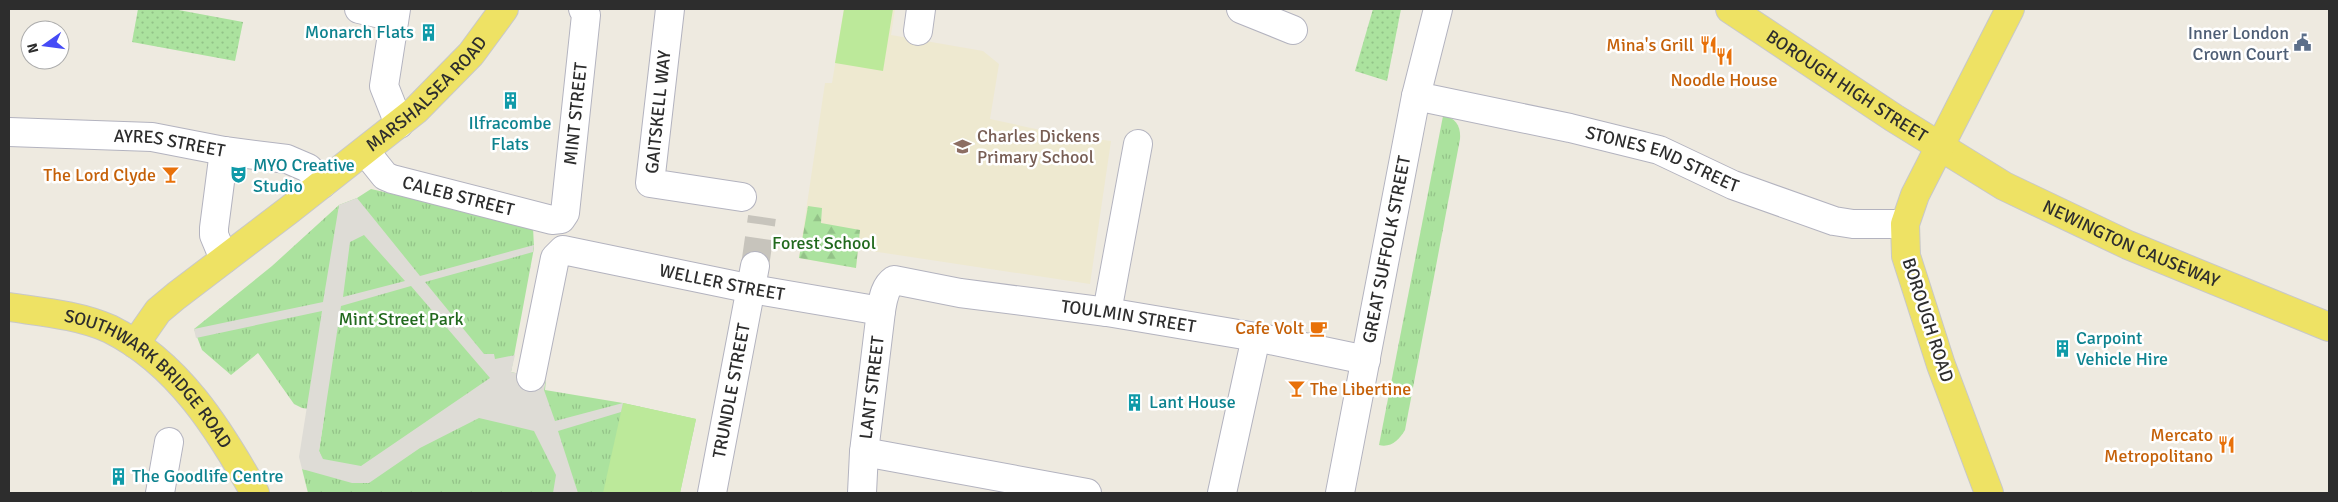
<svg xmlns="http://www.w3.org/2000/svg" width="2338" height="502" font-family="Signika,sans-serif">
	<defs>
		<pattern id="grass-tufts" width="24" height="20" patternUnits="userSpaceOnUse" patternTransform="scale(1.25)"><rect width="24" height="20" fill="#abe29e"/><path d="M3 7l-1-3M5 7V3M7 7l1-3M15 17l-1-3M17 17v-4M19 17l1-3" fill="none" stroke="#93c288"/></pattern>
		<pattern id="forest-firs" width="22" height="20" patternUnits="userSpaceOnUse" patternTransform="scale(1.25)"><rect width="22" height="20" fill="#abe29e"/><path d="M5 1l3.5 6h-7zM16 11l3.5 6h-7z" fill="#93c288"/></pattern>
		<pattern id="garden-dots" width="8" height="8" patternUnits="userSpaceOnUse" patternTransform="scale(1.25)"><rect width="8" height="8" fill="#abe29e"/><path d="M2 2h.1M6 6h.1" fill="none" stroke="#93c288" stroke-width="1.8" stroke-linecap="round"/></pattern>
	</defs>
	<rect width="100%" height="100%" fill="#eeeae0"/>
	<!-- education -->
	<path fill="#eee9d0" d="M844 9H895L891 35 983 51 999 64 990 119 1059 134 1111 141 1090 284 858 249 856 268 799 258 825 83H832Z"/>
	<!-- grass -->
	<g fill="url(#grass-tufts)">
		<path d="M1443 116C1456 117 1461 127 1460 139L1405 430C1399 440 1391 448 1379 445Z"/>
		<path d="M371 189 533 227 534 248 511 372 546 380 545 390 623 403 696 419 680 493H308L302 469 321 472 322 459 319 451 325 411 302 408 294 404 258 353 231 375 202 350 194 329 272 266 339 205 357 198Z"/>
	</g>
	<!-- forest -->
	<path fill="url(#forest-firs)" d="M808 206 822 208 821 223 860 230 856 268 799 258Z"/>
	<!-- garden -->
	<g fill="url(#garden-dots)">
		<path d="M138 9H173L243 22 235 61 132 42Z"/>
		<path d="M1373 9H1401L1387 81 1355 71Z"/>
	</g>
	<!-- pitch -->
	<g fill="#bce99a">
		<path d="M844 9H893L883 71 835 63Z"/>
		<path d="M623 403 696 419 680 493H603Z"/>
	</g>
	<!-- plaza -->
	<path fill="#dedcd6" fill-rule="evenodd" d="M357 198 420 276 534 245 533 252 425 282 484 354H494L495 359 515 355 511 372 546 380 544 390 555 421 623 403 621 412 558 431 578 493H553L556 475 534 431 479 418 420 448 369 483H352L302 469 299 457 322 311 196 338 194 329 323 302 339 205ZM364 235 405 281 343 297 350 242ZM411 286 490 378 361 466 323 459 319 451 341 306Z"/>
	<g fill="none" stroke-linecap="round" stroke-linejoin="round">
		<!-- minor-tunnel -->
		<path stroke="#c7c4bc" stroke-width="28" stroke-dasharray="28 14" stroke-linecap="butt" d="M755 266 762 217"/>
		<defs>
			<g id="minor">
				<path d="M359 9 394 17"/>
				<path d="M396 9 384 86 399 124"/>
				<path d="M670 9 650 183 742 197"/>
				<path d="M1241 9 1293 30"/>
				<path d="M918 31 921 9"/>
				<path id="s1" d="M1416 96 1570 128 1659 150 1733 185 1834 221 1853 224H1905"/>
				<path id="s2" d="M9 132 152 137 224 151 287 159 308 168 322 184"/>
				<path id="s3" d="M365 151 385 176 392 179 552 220 561 219 565 213 586 15 583 9"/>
				<path d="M224 259 214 235V228L224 151"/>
				<path d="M1107 312 1138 144"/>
				<path id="s4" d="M531 377 555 258 563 250 752 289 881 311"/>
				<path d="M864 452 1087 493"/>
				<path d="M160 493 169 442"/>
				<path id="s5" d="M712 493 755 266"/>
				<path id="s6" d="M862 493 864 452 881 311C883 300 884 287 894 280L960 293 1107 312 1256 337 1366 360"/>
				<path d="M1222 493 1256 337"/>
				<path id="s7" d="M1340 493 1416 96 1438 9"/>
			</g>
			<g id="major">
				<path id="s8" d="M1730 9 1894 118 2004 186 2128 245 2329 327"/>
				<path id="s9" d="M9 307C42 312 79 315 110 329 178 363 219 429 255 493"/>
				<path id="s10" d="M135 344 158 311 176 296 289 210 416 110 471 54 504 9"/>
				<path d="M1989 493 1941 365 1906 256 1905 224 1915 195 2010 9"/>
			</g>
		</defs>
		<!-- minor casing -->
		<use href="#minor" stroke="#b3b3bf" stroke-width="30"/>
		<!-- major casing -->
		<use href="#major" stroke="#c8c8c8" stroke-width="30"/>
		<!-- minor -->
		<use href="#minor" stroke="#fff" stroke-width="28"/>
		<!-- major -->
		<use href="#major" stroke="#eee264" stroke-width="28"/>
	</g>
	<!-- icons -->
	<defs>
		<symbol id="building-bare" viewBox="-9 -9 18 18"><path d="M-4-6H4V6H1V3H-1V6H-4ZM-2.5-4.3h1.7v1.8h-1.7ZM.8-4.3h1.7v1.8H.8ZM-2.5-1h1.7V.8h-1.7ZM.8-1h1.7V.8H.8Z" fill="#0f9aa8" stroke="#fff" stroke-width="2.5" paint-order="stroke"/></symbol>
		<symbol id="civic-bare" viewBox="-9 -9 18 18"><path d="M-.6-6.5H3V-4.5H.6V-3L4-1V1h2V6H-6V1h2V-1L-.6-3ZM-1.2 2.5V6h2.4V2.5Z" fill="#5c6f8a" stroke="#fff" stroke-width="2.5" paint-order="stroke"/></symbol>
		<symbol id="restaurant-bare" viewBox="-9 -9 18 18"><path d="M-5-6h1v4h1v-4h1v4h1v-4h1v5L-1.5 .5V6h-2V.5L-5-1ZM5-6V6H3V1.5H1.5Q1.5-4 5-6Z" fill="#e8710a" stroke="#fff" stroke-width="2.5" paint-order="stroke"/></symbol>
		<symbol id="school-bare" viewBox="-9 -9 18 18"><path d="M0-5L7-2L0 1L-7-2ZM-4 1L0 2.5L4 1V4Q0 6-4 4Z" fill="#8d6e63" stroke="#fff" stroke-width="2.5" paint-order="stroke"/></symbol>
		<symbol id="bar-bare" viewBox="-9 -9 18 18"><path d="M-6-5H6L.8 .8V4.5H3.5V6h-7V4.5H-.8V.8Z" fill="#e8710a" stroke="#fff" stroke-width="2.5" paint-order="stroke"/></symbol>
		<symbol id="theatre-bare" viewBox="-9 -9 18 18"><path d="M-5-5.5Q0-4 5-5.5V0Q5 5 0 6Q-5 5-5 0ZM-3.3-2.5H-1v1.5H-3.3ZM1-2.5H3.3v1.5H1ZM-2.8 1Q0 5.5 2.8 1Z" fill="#0f9aa8" stroke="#fff" stroke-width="2.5" paint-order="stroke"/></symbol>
		<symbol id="cafe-bare" viewBox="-9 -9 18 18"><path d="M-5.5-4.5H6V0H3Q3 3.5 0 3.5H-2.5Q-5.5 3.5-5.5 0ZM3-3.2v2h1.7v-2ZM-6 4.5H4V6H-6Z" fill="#e8710a" stroke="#fff" stroke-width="2.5" paint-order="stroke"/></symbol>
	</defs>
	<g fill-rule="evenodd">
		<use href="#building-bare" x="416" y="20" width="25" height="25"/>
		<use href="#civic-bare" x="2290" y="30" width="25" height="25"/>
		<use href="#restaurant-bare" x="1696" y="32" width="25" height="25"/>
		<use href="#restaurant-bare" x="1712" y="44" width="25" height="25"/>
		<use href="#building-bare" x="498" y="88" width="25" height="25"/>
		<use href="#school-bare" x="950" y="134" width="25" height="25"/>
		<use href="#bar-bare" x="158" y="162" width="25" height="25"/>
		<use href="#theatre-bare" x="226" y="162" width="25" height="25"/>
		<use href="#cafe-bare" x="1306" y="316" width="25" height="25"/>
		<use href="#building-bare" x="2050" y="336" width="25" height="25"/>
		<use href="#bar-bare" x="1284" y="376" width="25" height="25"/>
		<use href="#building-bare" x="1122" y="390" width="25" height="25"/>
		<use href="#restaurant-bare" x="2214" y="432" width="25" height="25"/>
		<use href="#building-bare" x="106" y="464" width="25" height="25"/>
	</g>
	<g text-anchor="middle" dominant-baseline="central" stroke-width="5" stroke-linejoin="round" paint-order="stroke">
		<!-- culture labels -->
		<g font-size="18" fill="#0d838f" stroke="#fff" text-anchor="start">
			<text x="414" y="32" text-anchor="end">Monarch Flats</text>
			<text x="510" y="123" text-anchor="middle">Ilfracombe<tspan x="510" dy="21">Flats</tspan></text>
			<text x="253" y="165">MYO Creative<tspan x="253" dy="21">Studio</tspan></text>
			<text x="2076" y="338">Carpoint<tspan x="2076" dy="21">Vehicle Hire</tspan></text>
			<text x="1149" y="402">Lant House</text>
			<text x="132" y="476">The Goodlife Centre</text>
		</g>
		<!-- service labels -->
		<g font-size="18" fill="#4e5e75" stroke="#fff" text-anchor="end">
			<text x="2289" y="33">Inner London<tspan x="2289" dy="21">Crown Court</tspan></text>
		</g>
		<!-- food labels -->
		<g font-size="18" fill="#c56008" stroke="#fff" text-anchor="end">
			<text x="1694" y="45">Mina's Grill</text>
			<text x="1724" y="80" text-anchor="middle">Noodle House</text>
			<text x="156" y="175">The Lord Clyde</text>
			<text x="1304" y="328">Cafe Volt</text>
			<text x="1310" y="389" text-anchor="start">The Libertine</text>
			<text x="2213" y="435">Mercato<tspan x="2213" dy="21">Metropolitano</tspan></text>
		</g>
		<!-- street labels -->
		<g font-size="18" fill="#2d2d2d" stroke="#fff">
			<text stroke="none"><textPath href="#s8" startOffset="140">BOROUGH HIGH STREET</textPath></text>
			<text stroke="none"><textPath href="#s10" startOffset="386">MARSHALSEA ROAD</textPath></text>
			<text transform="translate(658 112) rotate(-84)">GAITSKELL WAY</text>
			<text stroke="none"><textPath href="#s3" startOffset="321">MINT STREET</textPath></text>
			<text stroke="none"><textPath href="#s2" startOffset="161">AYRES STREET</textPath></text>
			<text stroke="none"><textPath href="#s1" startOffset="255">STONES END STREET</textPath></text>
			<text stroke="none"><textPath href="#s3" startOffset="108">CALEB STREET</textPath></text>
			<text stroke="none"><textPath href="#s8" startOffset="466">NEWINGTON CAUSEWAY</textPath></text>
			<text stroke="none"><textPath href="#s7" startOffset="248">GREAT SUFFOLK STREET</textPath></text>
			<text stroke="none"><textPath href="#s4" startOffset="295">WELLER STREET</textPath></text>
			<text stroke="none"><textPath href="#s6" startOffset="455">TOULMIN STREET</textPath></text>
			<text transform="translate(1928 320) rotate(72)">BOROUGH ROAD</text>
			<text stroke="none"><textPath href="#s9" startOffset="164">SOUTHWARK BRIDGE ROAD</textPath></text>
			<text stroke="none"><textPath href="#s6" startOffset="106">LANT STREET</textPath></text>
			<text stroke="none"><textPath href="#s5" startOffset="104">TRUNDLE STREET</textPath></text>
		</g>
		<!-- education labels -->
		<g font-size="18" fill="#785e54" stroke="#fff" text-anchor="start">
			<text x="977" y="136">Charles Dickens<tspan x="977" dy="21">Primary School</tspan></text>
		</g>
		<!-- park labels -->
		<g font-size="18" fill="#21691d" stroke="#fff">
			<text x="824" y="243">Forest School</text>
			<text x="401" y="319">Mint Street Park</text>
		</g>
	</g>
	<!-- border -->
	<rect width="2338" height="502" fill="none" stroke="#2d2d2d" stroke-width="20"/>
	<!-- north arrow -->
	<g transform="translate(45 45) rotate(256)"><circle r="24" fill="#ffffff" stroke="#ababab"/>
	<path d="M0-4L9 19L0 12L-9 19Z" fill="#454bf6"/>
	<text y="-8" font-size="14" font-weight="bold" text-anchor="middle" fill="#2d2d2d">N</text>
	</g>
</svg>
